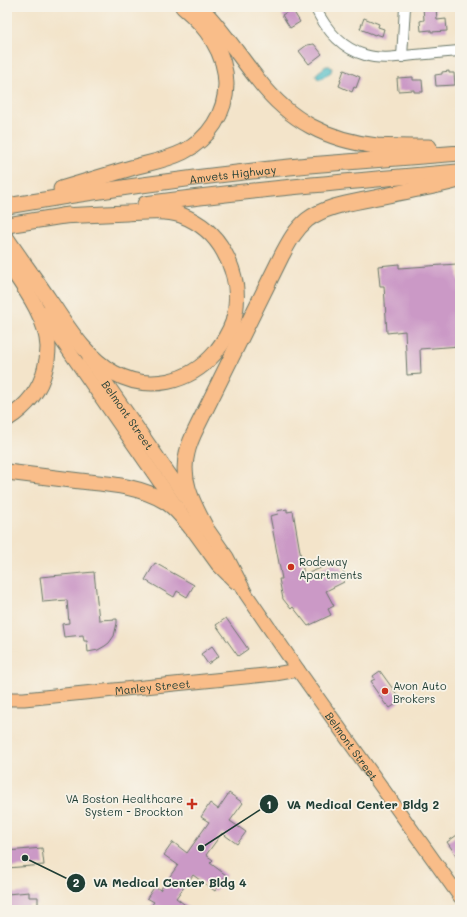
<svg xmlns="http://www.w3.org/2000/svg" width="467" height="917" font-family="Mali,sans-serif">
	<rect width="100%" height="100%" fill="#f7f3e8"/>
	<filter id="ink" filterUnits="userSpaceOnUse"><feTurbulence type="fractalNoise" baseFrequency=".025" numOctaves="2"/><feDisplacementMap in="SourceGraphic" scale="8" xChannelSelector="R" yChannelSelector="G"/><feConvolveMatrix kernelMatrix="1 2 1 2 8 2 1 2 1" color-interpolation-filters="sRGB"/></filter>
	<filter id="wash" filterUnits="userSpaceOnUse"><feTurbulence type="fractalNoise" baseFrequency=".012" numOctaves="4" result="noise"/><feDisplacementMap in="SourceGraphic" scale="16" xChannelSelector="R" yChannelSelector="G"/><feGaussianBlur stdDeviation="0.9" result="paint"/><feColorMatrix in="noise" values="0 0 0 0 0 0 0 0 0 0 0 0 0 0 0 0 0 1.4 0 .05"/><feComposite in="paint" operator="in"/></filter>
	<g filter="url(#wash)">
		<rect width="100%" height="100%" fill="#f3e4ca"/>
		<!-- water -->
		<path fill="#4fbdc7" stroke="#377d7e" d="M326 66H330L332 68 331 72 321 79H318L316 76 317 73Z"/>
		<g id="blocks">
			<!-- building -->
			<g fill="#cb99c6">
				<path d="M423 7H436L437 20 446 19 447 31 431 32V30L421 31 420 21 424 20Z"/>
				<path d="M292 9 300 22 290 28 282 15Z"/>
				<path d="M364 18 379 24 378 27 384 29 382 36 376 34 375 35 360 29Z"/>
				<path d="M314 44 322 54 309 64 299 51 307 45Z"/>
				<path d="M344 70 360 77 356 88 354 87 352 92 339 86 341 81H340Z"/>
				<path d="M449 71V73H454L455 85 436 86 435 75 442 74V72Z"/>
				<path d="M413 77V80H422L423 92H414V90L398 91 397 78Z"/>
				<path d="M399 264V268L457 264 458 280H460V346L420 349 421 374 407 375 405 331 387 333 384 286H380L378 266Z"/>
				<path d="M287 509V512L293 511 304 575 335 562 337 567 341 566 345 575 342 577 344 582 326 591 334 606 328 609 331 615 308 626 293 607 291 609 283 599 279 579H282L270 516 278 514 277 511Z"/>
				<path d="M155 563 194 585 187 597 177 591 174 597 145 580Z"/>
				<path d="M94 572 99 620 117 619V623L114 636 109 643 105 646 98 650 88 652 87 641H84L83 635 64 637 62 624 69 623 67 600 43 602 40 577Z"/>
				<path d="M226 618 248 649 238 656 216 625Z"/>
				<path d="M212 646 219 656 208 664 201 654Z"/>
				<path d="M380 671 398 696 396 698 399 702 390 708 387 704 386 705 372 685 373 684 371 681 375 679 373 676Z"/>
				<path d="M229 793 243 803 230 821 246 832 237 844 222 833 206 855 213 860 210 863 226 875 215 891 193 875 176 898 192 910H148L154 902 147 898 155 886 160 890 178 865 164 855 173 842 187 853 209 822 201 817 210 803 218 809Z"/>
				<path d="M460 833V861L447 842Z"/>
				<path d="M42 848 44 865 7 868V851Z"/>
				<path d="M29 892V897H38V905H29V910H7V894Z"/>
			</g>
		</g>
	</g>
	<g filter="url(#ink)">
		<use href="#blocks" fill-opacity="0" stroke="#697768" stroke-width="1"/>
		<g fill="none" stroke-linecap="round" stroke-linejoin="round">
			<defs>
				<g id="minor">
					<path d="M315 7C325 28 341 48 365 55 380 60 398 57 414 55 429 54 445 52 460 51"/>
					<path d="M402 57 405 7"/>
				</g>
				<g id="major">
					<path d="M42 312 192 529 218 565 235 582"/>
					<path id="s1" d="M89 358 227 557 246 594 298 670 460 897"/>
					<path id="s2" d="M7 699H24L275 674 298 670"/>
				</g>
				<g id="highway">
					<path d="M200 7C222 29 239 56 259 81 290 121 327 140 377 146 394 147 412 147 429 147"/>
					<path d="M61 189C84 182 107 175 131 168 148 163 167 160 183 152 209 139 226 113 226 84 226 53 206 26 183 7"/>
					<path d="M145 204C248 190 353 181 457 172"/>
					<path id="s3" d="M7 206C107 189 208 175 309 165 360 161 410 157 460 153"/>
					<path d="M7 225 69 215"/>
					<path d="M7 239C21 260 36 280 50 301 68 327 85 357 114 373 149 392 189 383 215 353 222 344 229 333 233 322 240 298 236 273 224 252 215 235 199 222 181 215 164 210 145 212 127 213 105 214 83 215 61 216"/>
					<path d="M7 262C23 286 47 317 48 347 48 355 47 362 45 369 40 391 26 407 7 419"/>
					<path d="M7 472C31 475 56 478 80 481 109 484 141 486 166 502 177 509 184 519 192 529"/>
					<path d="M205 526C193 503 180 480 187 453 189 444 193 435 197 427L282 255C289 242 295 230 307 220 323 208 344 204 364 200 382 196 400 193 418 189 432 187 446 183 460 180"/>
				</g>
			</defs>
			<!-- minor casing -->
			<use href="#minor" stroke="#697768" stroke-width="12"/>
			<!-- major casing -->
			<use href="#major" stroke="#697768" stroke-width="15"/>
			<!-- highway casing -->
			<use href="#highway" stroke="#697768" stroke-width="17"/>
			<!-- minor -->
			<use href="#minor" stroke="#fff" stroke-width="10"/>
			<!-- major -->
			<use href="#major" stroke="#f9bd89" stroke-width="13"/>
			<!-- highway -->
			<use href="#highway" stroke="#f9bd89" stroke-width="15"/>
		</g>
	</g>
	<!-- markers -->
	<g fill="#c8321e" stroke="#f7f3e8" stroke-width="1.5">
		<circle cx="291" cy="567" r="4"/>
		<circle cx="385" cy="691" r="4"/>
		<path d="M190 798h4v4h4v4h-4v4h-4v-4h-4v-4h4z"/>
	</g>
	<g text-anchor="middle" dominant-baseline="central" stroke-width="3.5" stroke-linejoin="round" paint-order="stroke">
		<!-- street labels -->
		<g font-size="11" fill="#1f3d34" stroke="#f7f3e8">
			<text stroke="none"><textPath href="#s3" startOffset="228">Amvets Highway</textPath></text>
			<text stroke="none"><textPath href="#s1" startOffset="69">Belmont Street</textPath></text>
			<text stroke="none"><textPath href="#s2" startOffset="146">Manley Street</textPath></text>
			<text stroke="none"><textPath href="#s1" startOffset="469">Belmont Street</textPath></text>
		</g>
		<!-- poi labels -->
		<g font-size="11" fill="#1f3d34" stroke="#f7f3e8" text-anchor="start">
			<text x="299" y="561">Rodeway<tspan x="299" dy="13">Apartments</tspan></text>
			<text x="393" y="685">Avon Auto<tspan x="393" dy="13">Brokers</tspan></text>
			<text x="183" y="798" text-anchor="end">VA Boston Healthcare<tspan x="183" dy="13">System - Brockton</tspan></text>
		</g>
	</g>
	<!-- callouts -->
	<path fill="none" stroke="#1f3d34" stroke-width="1.5" d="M201 848L269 804M25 858L76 883"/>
	<g fill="#1f3d34" stroke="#f7f3e8" stroke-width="1.5">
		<circle cx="201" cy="848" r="4"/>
		<circle cx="25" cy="858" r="4"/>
		<circle cx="269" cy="804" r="10"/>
		<circle cx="76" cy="883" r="10"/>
	</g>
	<g font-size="12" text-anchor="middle" font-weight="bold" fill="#fff">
		<text x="269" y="809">1</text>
		<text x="76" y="887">2</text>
	</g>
	<g font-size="12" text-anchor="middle" font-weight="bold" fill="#1f3d34" stroke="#f7f3e8" stroke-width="3.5" stroke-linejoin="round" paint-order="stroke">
		<text x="363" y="809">VA Medical Center Bldg 2</text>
		<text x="170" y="887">VA Medical Center Bldg 4</text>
	</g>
	<!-- margin -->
	<rect width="467" height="917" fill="none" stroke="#f7f3e8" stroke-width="24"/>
</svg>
